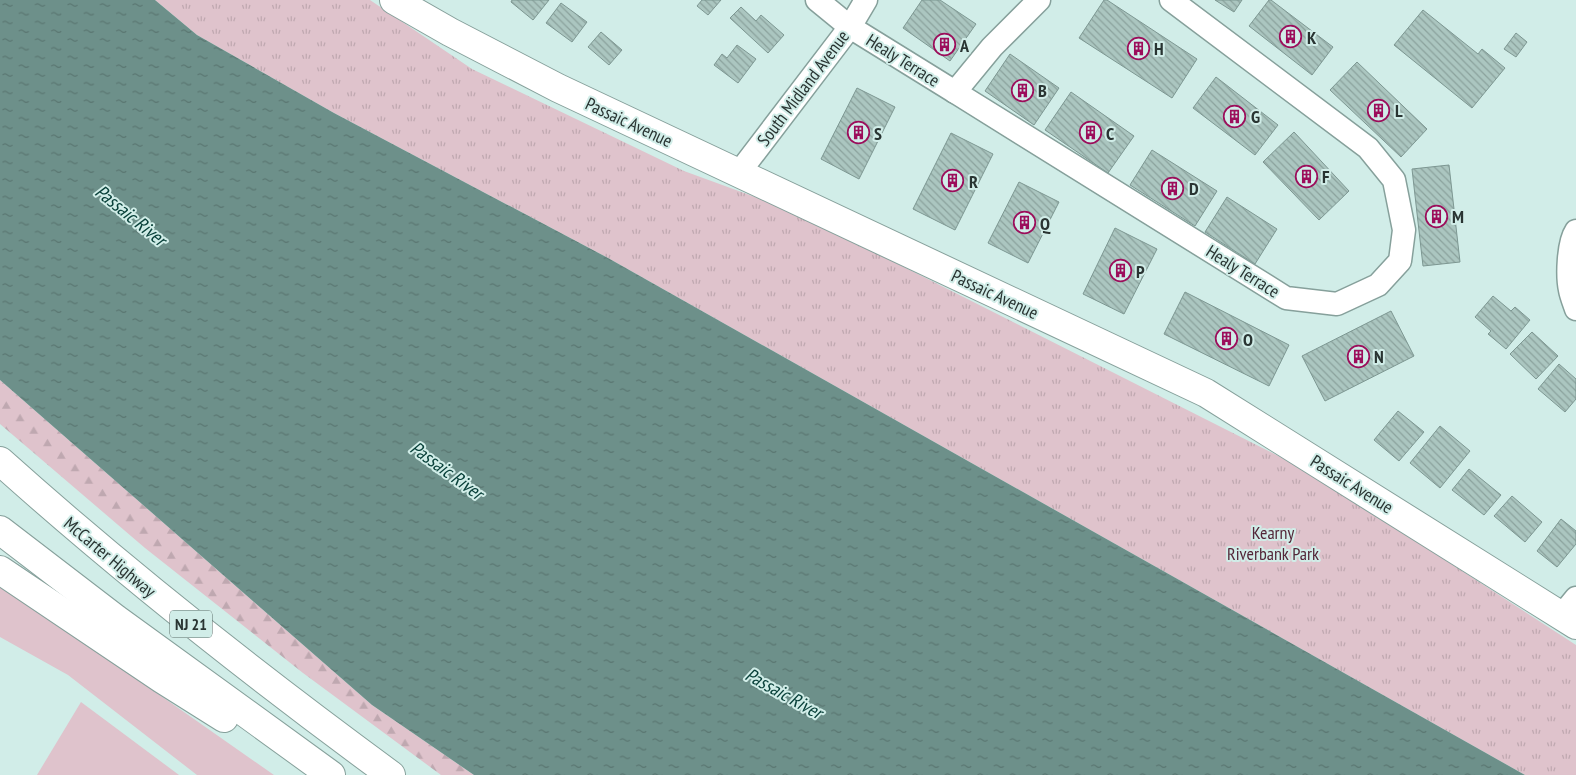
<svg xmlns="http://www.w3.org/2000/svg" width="1576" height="775" font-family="'PT Sans Narrow',sans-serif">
	<defs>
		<pattern id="forest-firs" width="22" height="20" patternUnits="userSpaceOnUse" patternTransform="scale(1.25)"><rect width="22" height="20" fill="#dfc3cc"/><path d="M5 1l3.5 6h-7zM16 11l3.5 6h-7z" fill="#bfa8b0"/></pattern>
		<pattern id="park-tufts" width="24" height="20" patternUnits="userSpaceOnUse" patternTransform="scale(1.25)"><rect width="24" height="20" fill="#dfc3cc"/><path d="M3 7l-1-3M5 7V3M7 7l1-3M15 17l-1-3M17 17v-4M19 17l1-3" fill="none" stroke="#bfa8b0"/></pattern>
		<pattern id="water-ripples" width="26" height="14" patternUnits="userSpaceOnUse" patternTransform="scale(1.25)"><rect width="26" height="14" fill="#6d908a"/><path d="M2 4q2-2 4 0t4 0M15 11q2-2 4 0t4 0" fill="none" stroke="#5a7671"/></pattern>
		<pattern id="building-back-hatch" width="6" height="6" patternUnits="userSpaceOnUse" patternTransform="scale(1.25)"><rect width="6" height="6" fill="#abc6c0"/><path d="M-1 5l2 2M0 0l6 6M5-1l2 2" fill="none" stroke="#8ba29d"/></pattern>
	</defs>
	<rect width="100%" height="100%" fill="#d1ede8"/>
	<!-- green -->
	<g fill="#dfc3cc">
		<path d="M0 583 274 775H197L68 675 0 637Z"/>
		<path d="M81 702 179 775H37Z"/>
	</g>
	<!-- forest -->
	<path fill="url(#forest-firs)" d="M0 380 372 705 474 775H441L303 673 145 548 0 424Z"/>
	<!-- park -->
	<path fill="url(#park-tufts)" d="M155 0H370L472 69 684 171 793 211 1310 472 1576 645V775H1525L608 258 334 113 197 35Z"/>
	<!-- water -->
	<path fill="url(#water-ripples)" d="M0 0H155L197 35 334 113 608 258 1525 775H474L372 705 0 380Z"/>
	<!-- building -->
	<g fill="url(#building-back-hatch)" stroke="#7d9792">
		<path d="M512 0H549L533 20 511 2Z"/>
		<path d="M702 0H721L708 15 697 6Z"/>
		<path d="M922 0H940L976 24 950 61 903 28Z"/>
		<path d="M1104 0H1107L1197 59 1172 98 1079 38Z"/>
		<path d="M1215 0H1242L1234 12Z"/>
		<path d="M1269 0H1271L1333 47 1312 75 1249 26Z"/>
		<path d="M561 3 587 22 572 42 546 23Z"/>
		<path d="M741 7 756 21 761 15 784 35 768 53 730 18Z"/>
		<path d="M1423 10 1478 54 1482 49 1505 68 1472 108 1394 45Z"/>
		<path d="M601 32 622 50 609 65 588 47Z"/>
		<path d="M1516 33 1527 42 1516 57 1504 49Z"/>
		<path d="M737 45 756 59 738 83 714 65 722 54 727 58Z"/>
		<path d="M1010 54 1059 88 1034 125 985 91Z"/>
		<path d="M1357 62 1427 129 1401 157 1330 90Z"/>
		<path d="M1216 77 1278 125 1255 155 1193 108Z"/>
		<path d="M857 88 895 107 859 179 821 159Z"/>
		<path d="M1071 92 1134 136 1108 173 1045 130Z"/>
		<path d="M1294 132 1349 191 1319 220 1263 162Z"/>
		<path d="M951 133 993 154 955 230 913 209Z"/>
		<path d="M1152 150 1217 191 1195 226 1130 185Z"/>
		<path d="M1449 165 1460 262 1423 266 1412 169Z"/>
		<path d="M1019 182 1059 202 1028 263 988 243Z"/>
		<path d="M1227 197 1277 229 1255 264 1205 232Z"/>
		<path d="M1115 228 1157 249 1124 314 1083 294Z"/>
		<path d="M1185 292 1289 345 1269 386 1164 334Z"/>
		<path d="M1493 296 1511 311 1515 307 1530 320 1506 349 1488 334 1491 331 1475 317Z"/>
		<path d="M1391 311 1414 356 1325 401 1302 356Z"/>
		<path d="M1532 332 1558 356 1536 379 1510 354Z"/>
		<path d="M1559 364 1576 379V399L1565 412 1538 389Z"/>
		<path d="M1398 411 1424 432 1399 461 1374 440Z"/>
		<path d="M1440 426 1470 451 1440 488 1410 463Z"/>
		<path d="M1469 469 1501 495 1484 515 1452 490Z"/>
		<path d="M1512 496 1542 522 1525 542 1494 516Z"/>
		<path d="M1561 519 1576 531V544L1557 567 1537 551Z"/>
	</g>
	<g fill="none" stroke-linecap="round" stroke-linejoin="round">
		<defs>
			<g id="minor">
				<path d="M817 0 850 27 955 92"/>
				<path d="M1039 0 992 47 955 92 1286 298 1337 304 1378 285 1400 261 1404 230 1394 180 1368 148 1171 0"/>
				<path d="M738 174 850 27 866 0"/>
				<path d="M1576 231C1568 243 1567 276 1570 290 1571 296 1574 303 1576 309"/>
				<path d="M1562 615 1576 598"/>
			</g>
			<path id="secondary" d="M394 0 450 32 558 88 1206 393 1576 625"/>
			<g id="motorway">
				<path d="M0 461C125 573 256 676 391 775"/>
				<path d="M0 530 116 619 331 775"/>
				<path d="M0 570 162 679 224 718"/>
			</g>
		</defs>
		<!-- minor casing -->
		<use href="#minor" stroke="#86a09b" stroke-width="25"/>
		<!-- secondary casing -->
		<use href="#secondary" stroke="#86a09b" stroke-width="30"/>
		<!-- motorway casing -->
		<use href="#motorway" stroke="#86a09b" stroke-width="30"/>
		<!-- minor -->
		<use href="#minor" stroke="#fff" stroke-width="22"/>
		<!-- secondary -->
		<use href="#secondary" stroke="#fff" stroke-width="28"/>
		<!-- motorway -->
		<use href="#motorway" stroke="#fff" stroke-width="28"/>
	</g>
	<!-- icons -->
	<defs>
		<symbol id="building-ring" viewBox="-11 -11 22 22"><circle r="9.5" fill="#d1ede8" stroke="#9c0d5b" stroke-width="1.5"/><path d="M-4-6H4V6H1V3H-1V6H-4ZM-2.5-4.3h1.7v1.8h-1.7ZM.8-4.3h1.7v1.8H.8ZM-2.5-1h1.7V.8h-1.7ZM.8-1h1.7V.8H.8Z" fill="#9c0d5b"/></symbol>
	</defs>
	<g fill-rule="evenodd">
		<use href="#building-ring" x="1278" y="24" width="25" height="25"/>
		<use href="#building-ring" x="932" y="32" width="25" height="25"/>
		<use href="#building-ring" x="1126" y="36" width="25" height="25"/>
		<use href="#building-ring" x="1010" y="78" width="25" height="25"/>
		<use href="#building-ring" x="1366" y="98" width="25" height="25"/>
		<use href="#building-ring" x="1222" y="104" width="25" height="25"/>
		<use href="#building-ring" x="846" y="120" width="25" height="25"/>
		<use href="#building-ring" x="1078" y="120" width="25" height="25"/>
		<use href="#building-ring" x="1294" y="164" width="25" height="25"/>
		<use href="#building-ring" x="940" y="168" width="25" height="25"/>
		<use href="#building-ring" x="1160" y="176" width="25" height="25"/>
		<use href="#building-ring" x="1424" y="204" width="25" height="25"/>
		<use href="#building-ring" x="1012" y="210" width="25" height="25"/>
		<use href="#building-ring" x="1108" y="258" width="25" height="25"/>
		<use href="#building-ring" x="1214" y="326" width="25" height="25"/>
		<use href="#building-ring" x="1346" y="344" width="25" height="25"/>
	</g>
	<g text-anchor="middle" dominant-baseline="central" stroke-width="4" stroke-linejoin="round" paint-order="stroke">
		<!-- shield labels -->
		<rect fill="#d1ede8" stroke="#5b6c69" stroke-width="1" x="170" y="610.5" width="42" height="27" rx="4"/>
		<g font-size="16" font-weight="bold" fill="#293432">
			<text x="191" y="624">NJ 21</text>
		</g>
		<!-- poi labels -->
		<g font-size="18" font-weight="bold" fill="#293432" stroke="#d1ede8" text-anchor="start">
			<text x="1307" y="37">K</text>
			<text x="960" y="45">A</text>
			<text x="1154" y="48">H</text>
			<text x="1038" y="90">B</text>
			<text x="1395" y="110">L</text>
			<text x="1251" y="116">G</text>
			<text x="874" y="133">S</text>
			<text x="1106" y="133">C</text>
			<text x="1322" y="176">F</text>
			<text x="969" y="181">R</text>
			<text x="1189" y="188">D</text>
			<text x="1452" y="216">M</text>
			<text x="1040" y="223">Q</text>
			<text x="1136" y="271">P</text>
			<text x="1243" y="339">O</text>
			<text x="1374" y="356">N</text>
		</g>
		<!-- street labels -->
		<g font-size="18" fill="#293432" stroke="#d1ede8">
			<text transform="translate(903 60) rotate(32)">Healy Terrace</text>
			<text transform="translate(803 88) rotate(-53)">South Midland Avenue</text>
			<text transform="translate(629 122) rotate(25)">Passaic Avenue</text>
			<text transform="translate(1243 271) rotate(32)">Healy Terrace</text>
			<text transform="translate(995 294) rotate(25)">Passaic Avenue</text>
			<text transform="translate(1352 484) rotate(32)">Passaic Avenue</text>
			<text transform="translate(110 557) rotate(40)">McCarter Highway</text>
		</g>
		<!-- park labels -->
		<g font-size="18" fill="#532638" stroke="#d1ede8">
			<text x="1273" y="532">Kearny<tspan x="1273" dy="21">Riverbank Park</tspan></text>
		</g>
		<!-- water labels -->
		<g font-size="19" font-style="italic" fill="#09413a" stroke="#d1ede8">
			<text transform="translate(131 215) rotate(39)">Passaic River</text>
			<text transform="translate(447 470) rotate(36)">Passaic River</text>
			<text transform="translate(784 693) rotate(29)">Passaic River</text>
		</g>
	</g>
</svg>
